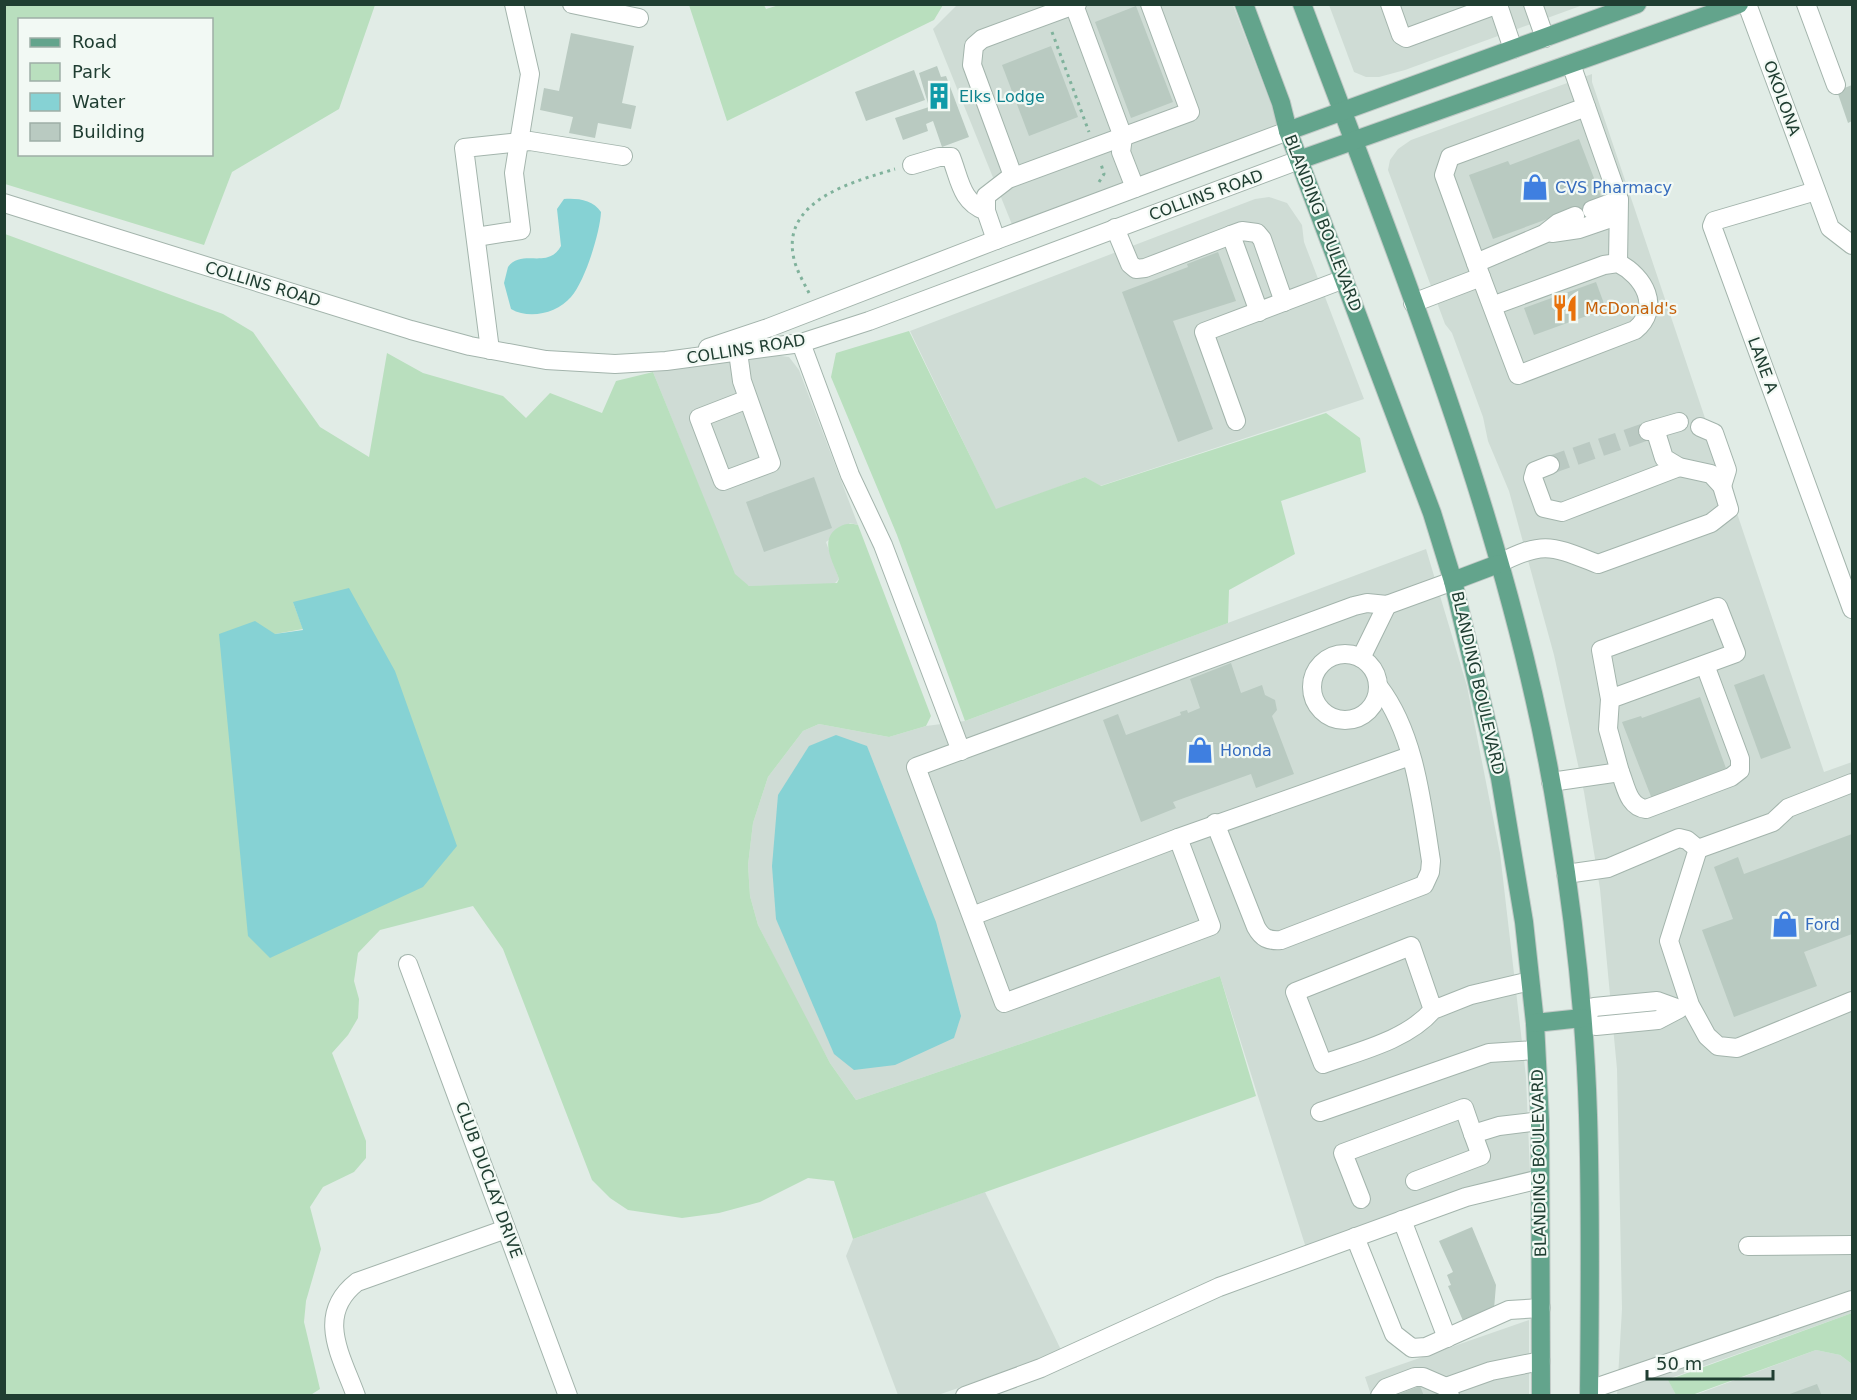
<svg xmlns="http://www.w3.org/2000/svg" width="1857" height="1400" font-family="'DejaVu Sans',sans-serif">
	<rect width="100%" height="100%" fill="#e1ece6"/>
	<!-- built -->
	<g fill="#cfdcd5">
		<path d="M957 5H1233L1280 128 1013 227 933 29Z"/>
		<path d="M1329 5H1583L1405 70 1379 77H1366L1354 72Z"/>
		<path d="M1592 74V82L1824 772 1852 762V1313L1668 1379 1676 1395H1617L1622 1309 1617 1069 1600 889 1584 792 1554 655 1509 491 1488 441 1483 417 1452 333 1445 324 1388 170 1390 160 1398 149 1411 140Z"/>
		<path d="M1269 197 1287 203 1302 225 1304 242 1364 399 1100 486 1085 477 996 510 910 331 1255 199Z"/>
		<path d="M774 355 789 357 799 370 858 525 850 523 826 542 839 579 834 584 749 586 741 582 734 574 653 372Z"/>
		<path d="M1426 549 1467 686 1500 853 1526 1077 1530 1173 1306 1248 1220 976 856 1100 830 1063 796 1000 758 925 750 896 748 865 753 823 768 777 803 731 819 724 889 737 926 726 965 721Z"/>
		<path d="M985 1192 1062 1352 938 1395H898L846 1256 853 1239Z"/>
		<path d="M1529 1320V1395H1371L1365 1377Z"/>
		<path d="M1816 1350 1840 1355 1852 1364V1395L1692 1396Z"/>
	</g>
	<!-- green -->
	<g fill="#b9dfbe" fill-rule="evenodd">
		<path d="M4 5 5 4 375 5 339 109 232 172 204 245 5 184ZM20 20H212V154H20Z"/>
		<path d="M779 5V4L943 5 934 20 727 121 689 5H764L766 9Z"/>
		<path d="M5 234 223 314 253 332 320 427 369 457 387 353 423 373 503 396 526 418 550 393 602 413 616 381 653 372 735 574 749 586 837 583 839 579C833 561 818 539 839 527 846 523 850 523 858 525L931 716 926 726 889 737 819 724 803 731 768 777 753 823 748 865 750 896 758 925 830 1063 856 1100 1220 976 1256 1096 853 1239 834 1181 808 1178 760 1202 719 1213 682 1218 628 1210 610 1198 592 1180 503 949 473 906 380 930 358 953 354 981 359 999 358 1018 348 1035 332 1053 366 1141V1158L354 1172 323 1187 310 1207 321 1249 306 1301 304 1322 320 1389 309 1396H5ZM293 602 423 887 275 634 303 629Z"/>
		<path d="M909 331 996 509 1085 477 1101 486 1326 413 1360 438 1366 472 1281 501 1295 554 1229 590 1228 623 965 721 897 535 831 377 836 353Z"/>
		<path d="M1852 1313V1364L1840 1355 1816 1350 1692 1395H1676L1668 1380Z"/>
	</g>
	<!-- water -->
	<g fill="#86d2d4">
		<path d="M564 199C578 198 593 200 601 212 600 233 585 281 571 297 557 313 530 320 511 309L504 283 508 267C522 248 548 270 561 246L557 209Z"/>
		<path d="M349 588 395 671 457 846 423 887 270 958 248 936 219 634 255 621 275 634 303 630 293 602Z"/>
		<path d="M836 735 867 746 936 922 961 1016 954 1038 895 1065 854 1070 834 1054 776 919 772 866 778 795 809 746Z"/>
	</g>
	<!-- building -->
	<g fill="#b9cac1">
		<path d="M1136 6 1173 102 1131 118 1095 22Z"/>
		<path d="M571 33 634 46 622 103 636 106 631 129 598 123 595 138 569 133 573 117 540 110 544 88 559 91Z"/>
		<path d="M1051 46 1078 117 1029 136 1002 65Z"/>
		<path d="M937 66 941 77 946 76 969 137 942 147 933 121 926 124 928 131 903 140 895 118 929 107 919 73Z"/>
		<path d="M914 70 925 100 866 121 855 92Z"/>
		<path d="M1852 85V121L1848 123 1837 91Z"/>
		<path d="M1579 139 1602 199 1595 216 1577 222 1572 210 1493 239 1469 175 1508 161 1510 165Z"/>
		<path d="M1218 252 1236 301 1173 321 1213 429 1178 442 1122 292 1188 267 1187 264Z"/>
		<path d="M1596 282 1606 309 1534 335 1524 308Z"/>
		<path d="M814 477 832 528 764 552 746 502Z"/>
		<path d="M1231 663 1241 693 1262 685 1265 695 1275 700 1277 710 1272 716 1294 774 1256 788 1251 774 1173 802 1176 808 1141 822 1103 720 1118 714 1126 735 1181 715 1180 712 1187 710 1188 713 1200 708 1190 679Z"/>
		<path d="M1764 674 1791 748 1761 759 1734 685Z"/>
		<path d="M1700 697 1727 771 1652 799 1622 722 1641 716 1642 718Z"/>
		<path d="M1852 834V934L1804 952 1817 986 1734 1017 1702 930 1733 919 1714 867 1738 857 1744 874Z"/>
		<path d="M1472 1227 1496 1285 1494 1309 1464 1323 1448 1286 1451 1285 1447 1275 1453 1272 1439 1241Z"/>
		<path d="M1817 1384 1822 1396H1787V1395Z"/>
		<path d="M1420 1386 1424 1396H1396V1395Z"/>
	</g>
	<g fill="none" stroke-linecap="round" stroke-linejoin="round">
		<!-- minor-tunnel -->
		<path stroke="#bac9c2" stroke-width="18" stroke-dasharray="18 9" stroke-linecap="butt" d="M1550 465 1648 431"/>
		<defs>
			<g id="minor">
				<path d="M572 4 639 18"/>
				<path d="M1077 4 1074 5 1123 137 1121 152 1135 188"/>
				<path d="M1390 4 1401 35 1406 38 1498 4"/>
				<path d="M1533 4 1545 38"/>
				<path d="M1747 4 1830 228 1852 245"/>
				<path d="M1806 4 1836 85"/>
				<path d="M1498 5 1513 49"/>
				<path d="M1571 64 1619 200 1618 263"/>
				<path d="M912 165 939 157H951C960 180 961 202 986 211L996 240"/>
				<path d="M1013 176 972 65 974 46 982 39 1074 5"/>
				<path d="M1816 191 1714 221 1712 226 1852 609"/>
				<path d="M4 203 411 330 470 346 546 360 615 364 666 361 801 343 869 321 1299 160"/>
				<path d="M1592 210 1619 200"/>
				<path d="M986 211V196L1008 179 1190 112 1150 4"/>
				<path d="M1115 228 1130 264 1136 269 1145 268 1231 235"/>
				<path d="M1552 233 1579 229 1617 216"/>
				<path d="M476 237 521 230 514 173 530 74 514 4"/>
				<path d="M1476 263 1544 234 1558 223 1575 216"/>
				<path d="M1481 277 1444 175 1450 157 1586 107"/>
				<path d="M1413 303 1481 277 1518 375 1635 330C1662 308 1644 276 1618 263L1604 265 1492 306"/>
				<path d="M1259 312 1231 235 1242 231 1257 233 1262 239 1284 302"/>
				<path d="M801 343 850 475 883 545 961 751"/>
				<path d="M708 348 768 328 996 240 1288 131"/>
				<path d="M490 350 464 148 530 141 623 156"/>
				<path d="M738 352 742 381 771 463 723 481 699 418 748 399"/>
				<path d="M1236 421 1204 332 1344 279"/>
				<path d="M1700 427 1714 433 1727 470 1722 486"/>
				<path d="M1648 431 1679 422"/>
				<path d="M1550 465 1535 471 1533 478 1544 508 1562 512 1679 467"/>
				<path d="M1498 564C1544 540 1552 546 1598 564L1711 523 1729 509 1722 486 1711 474 1679 467 1664 458 1655 429"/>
				<circle cx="1345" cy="687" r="33"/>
				<path d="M1361 658 1387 605"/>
				<path d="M1620 772C1626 786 1628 807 1646 809L1731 777 1740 770V759L1705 665"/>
				<path d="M1551 782 1620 772 1608 729 1610 699 1601 650 1718 607 1736 653 1610 699"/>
				<path d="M1215 823 1256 927C1262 938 1268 941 1281 940L1424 885 1430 872 1431 861C1422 804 1415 734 1379 687"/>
				<path d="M1178 838 1410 756"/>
				<path d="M1698 849 1669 941 1690 1005 1707 1036 1718 1046 1737 1048 1852 1001"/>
				<path d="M1698 849 1773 822 1788 808 1852 783"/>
				<path d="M1566 874 1608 868 1679 838 1687 840 1698 849"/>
				<path d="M972 916 1178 838 1211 926 1004 1003 916 767 1354 606 1367 603 1387 605 1453 581"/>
				<path d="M408 964 568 1396"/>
				<path d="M1657 1001 1679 1009 1658 1020 1596 1026 1582 1018 1594 1007Z"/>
				<path d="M1433 1010C1407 1040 1360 1051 1323 1064L1295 992 1411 946 1433 1010 1471 995 1530 981"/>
				<path d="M1320 1112 1489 1053 1536 1050"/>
				<path d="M1415 1181 1481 1156 1473 1134 1499 1126 1540 1121"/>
				<path d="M1361 1199 1343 1153 1464 1108 1473 1134"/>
				<path d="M1402 1220 1447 1338"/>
				<path d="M1355 1237 1394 1334 1412 1348 1426 1347 1509 1310 1541 1308"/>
				<path d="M1748 1246 1852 1245"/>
				<path d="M1446 1387 1491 1371 1541 1361"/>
				<path d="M1589 1390 1852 1300"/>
				<path d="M356 1396C341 1355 315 1315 357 1282L506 1229"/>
				<path d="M965 1396 1041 1368 1219 1287 1466 1197 1540 1179"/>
				<path d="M1380 1396 1386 1388 1415 1377H1423L1446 1387 1450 1396"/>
			</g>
			<g id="major">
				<path d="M1244 4 1281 103 1288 131 1432 513 1453 581 1500 778 1524 922 1535 1023 1540 1121 1541 1396"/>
				<path d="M1302 4C1401 268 1514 542 1558 821 1574 918 1585 1016 1588 1115 1591 1208 1590 1302 1589 1396"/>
				<path d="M1288 131 1637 4"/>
				<path d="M1299 160 1739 4"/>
				<path d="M1453 581 1498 564"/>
				<path d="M1535 1023 1582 1018"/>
			</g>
		</defs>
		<!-- minor casing -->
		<use href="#minor" stroke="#a3b4ac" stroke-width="20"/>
		<!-- major casing -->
		<use href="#major" stroke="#c1c9c6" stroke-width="20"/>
		<!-- path -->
		<g stroke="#80b29c" stroke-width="3" stroke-dasharray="3 4.5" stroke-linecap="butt">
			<path d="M1052 32 1089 132"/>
			<path d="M1099 182 1104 174 1101 164"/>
			<path d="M809 293C803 281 795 268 793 254 784 199 856 181 895 169"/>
		</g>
		<!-- minor -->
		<use href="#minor" stroke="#fff" stroke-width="18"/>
		<!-- major -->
		<use href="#major" stroke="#63a48c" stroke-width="18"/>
	</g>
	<!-- icons -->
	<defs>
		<symbol id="building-bare" viewBox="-9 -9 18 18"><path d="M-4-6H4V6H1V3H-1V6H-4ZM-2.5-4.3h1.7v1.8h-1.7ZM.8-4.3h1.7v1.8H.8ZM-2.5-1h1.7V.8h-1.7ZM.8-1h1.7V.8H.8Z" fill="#0f9aa8" stroke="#f2f9f4" stroke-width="2.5" paint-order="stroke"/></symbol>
		<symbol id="shop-bare" viewBox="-9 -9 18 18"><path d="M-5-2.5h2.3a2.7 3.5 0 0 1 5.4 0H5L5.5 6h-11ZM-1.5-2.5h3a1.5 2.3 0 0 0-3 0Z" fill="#3f7fe0" stroke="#f2f9f4" stroke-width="2.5" paint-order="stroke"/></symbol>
		<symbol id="restaurant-bare" viewBox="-9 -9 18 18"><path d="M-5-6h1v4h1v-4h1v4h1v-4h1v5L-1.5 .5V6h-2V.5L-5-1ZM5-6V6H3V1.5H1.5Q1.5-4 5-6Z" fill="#e8710a" stroke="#f2f9f4" stroke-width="2.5" paint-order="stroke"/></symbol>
	</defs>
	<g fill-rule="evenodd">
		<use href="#building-bare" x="920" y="77" width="38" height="38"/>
		<use href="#shop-bare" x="1516" y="168" width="38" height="38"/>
		<use href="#restaurant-bare" x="1546" y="289" width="38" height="38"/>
		<use href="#shop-bare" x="1181" y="731" width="38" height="38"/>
		<use href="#shop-bare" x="1766" y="905" width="38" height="38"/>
	</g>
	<g text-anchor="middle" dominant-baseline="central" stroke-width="4.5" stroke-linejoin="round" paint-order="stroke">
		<!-- culture labels -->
		<g font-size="16" fill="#0d838f" stroke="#f2f9f4" text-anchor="start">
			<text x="959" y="96">Elks Lodge</text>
		</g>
		<!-- street labels -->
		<g font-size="16" fill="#203e32" stroke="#f2f9f4">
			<text transform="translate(1782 98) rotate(70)">OKOLONA</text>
			<text transform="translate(1206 195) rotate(-20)">COLLINS ROAD</text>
			<text transform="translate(1323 223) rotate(69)">BLANDING BOULEVARD</text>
			<text transform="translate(263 284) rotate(17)">COLLINS ROAD</text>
			<text transform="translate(746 349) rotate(-9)">COLLINS ROAD</text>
			<text transform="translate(1763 365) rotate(70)">LANE A</text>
			<text transform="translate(1478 683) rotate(77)">BLANDING BOULEVARD</text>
			<text transform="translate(1539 1163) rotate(-91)">BLANDING BOULEVARD</text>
			<text transform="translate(489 1180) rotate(70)">CLUB DUCLAY DRIVE</text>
		</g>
		<!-- shop labels -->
		<g font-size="16" fill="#366cbe" stroke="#f2f9f4" text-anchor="start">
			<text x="1555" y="187">CVS Pharmacy</text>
			<text x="1220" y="750">Honda</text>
			<text x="1805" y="924">Ford</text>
		</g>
		<!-- food labels -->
		<g font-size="16" fill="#c56008" stroke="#f2f9f4" text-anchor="start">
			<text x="1585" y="308">McDonald's</text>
		</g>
	</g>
	<!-- border -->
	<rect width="1857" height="1400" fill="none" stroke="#203e32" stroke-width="12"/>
	<!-- legend -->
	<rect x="18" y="18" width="195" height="138" fill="#f2f9f4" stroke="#9eaea6" stroke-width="1.5"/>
	<rect x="30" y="38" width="30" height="9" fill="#63a48c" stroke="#9eaea6" stroke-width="1.5"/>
	<text x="72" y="48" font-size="18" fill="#203e32">Road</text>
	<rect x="30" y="63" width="30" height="18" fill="#b9dfbe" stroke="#9eaea6" stroke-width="1.5"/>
	<text x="72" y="78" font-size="18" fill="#203e32">Park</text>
	<rect x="30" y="93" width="30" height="18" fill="#86d2d4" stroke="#9eaea6" stroke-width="1.5"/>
	<text x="72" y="108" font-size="18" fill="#203e32">Water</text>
	<rect x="30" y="123" width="30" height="18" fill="#b9cac1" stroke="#9eaea6" stroke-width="1.5"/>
	<text x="72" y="138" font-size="18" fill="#203e32">Building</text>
	<!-- scale -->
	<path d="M1647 1370v9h126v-9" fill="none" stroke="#203e32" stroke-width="3"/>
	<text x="1656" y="1370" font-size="18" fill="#203e32" stroke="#f2f9f4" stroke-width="4.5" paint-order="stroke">50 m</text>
</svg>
